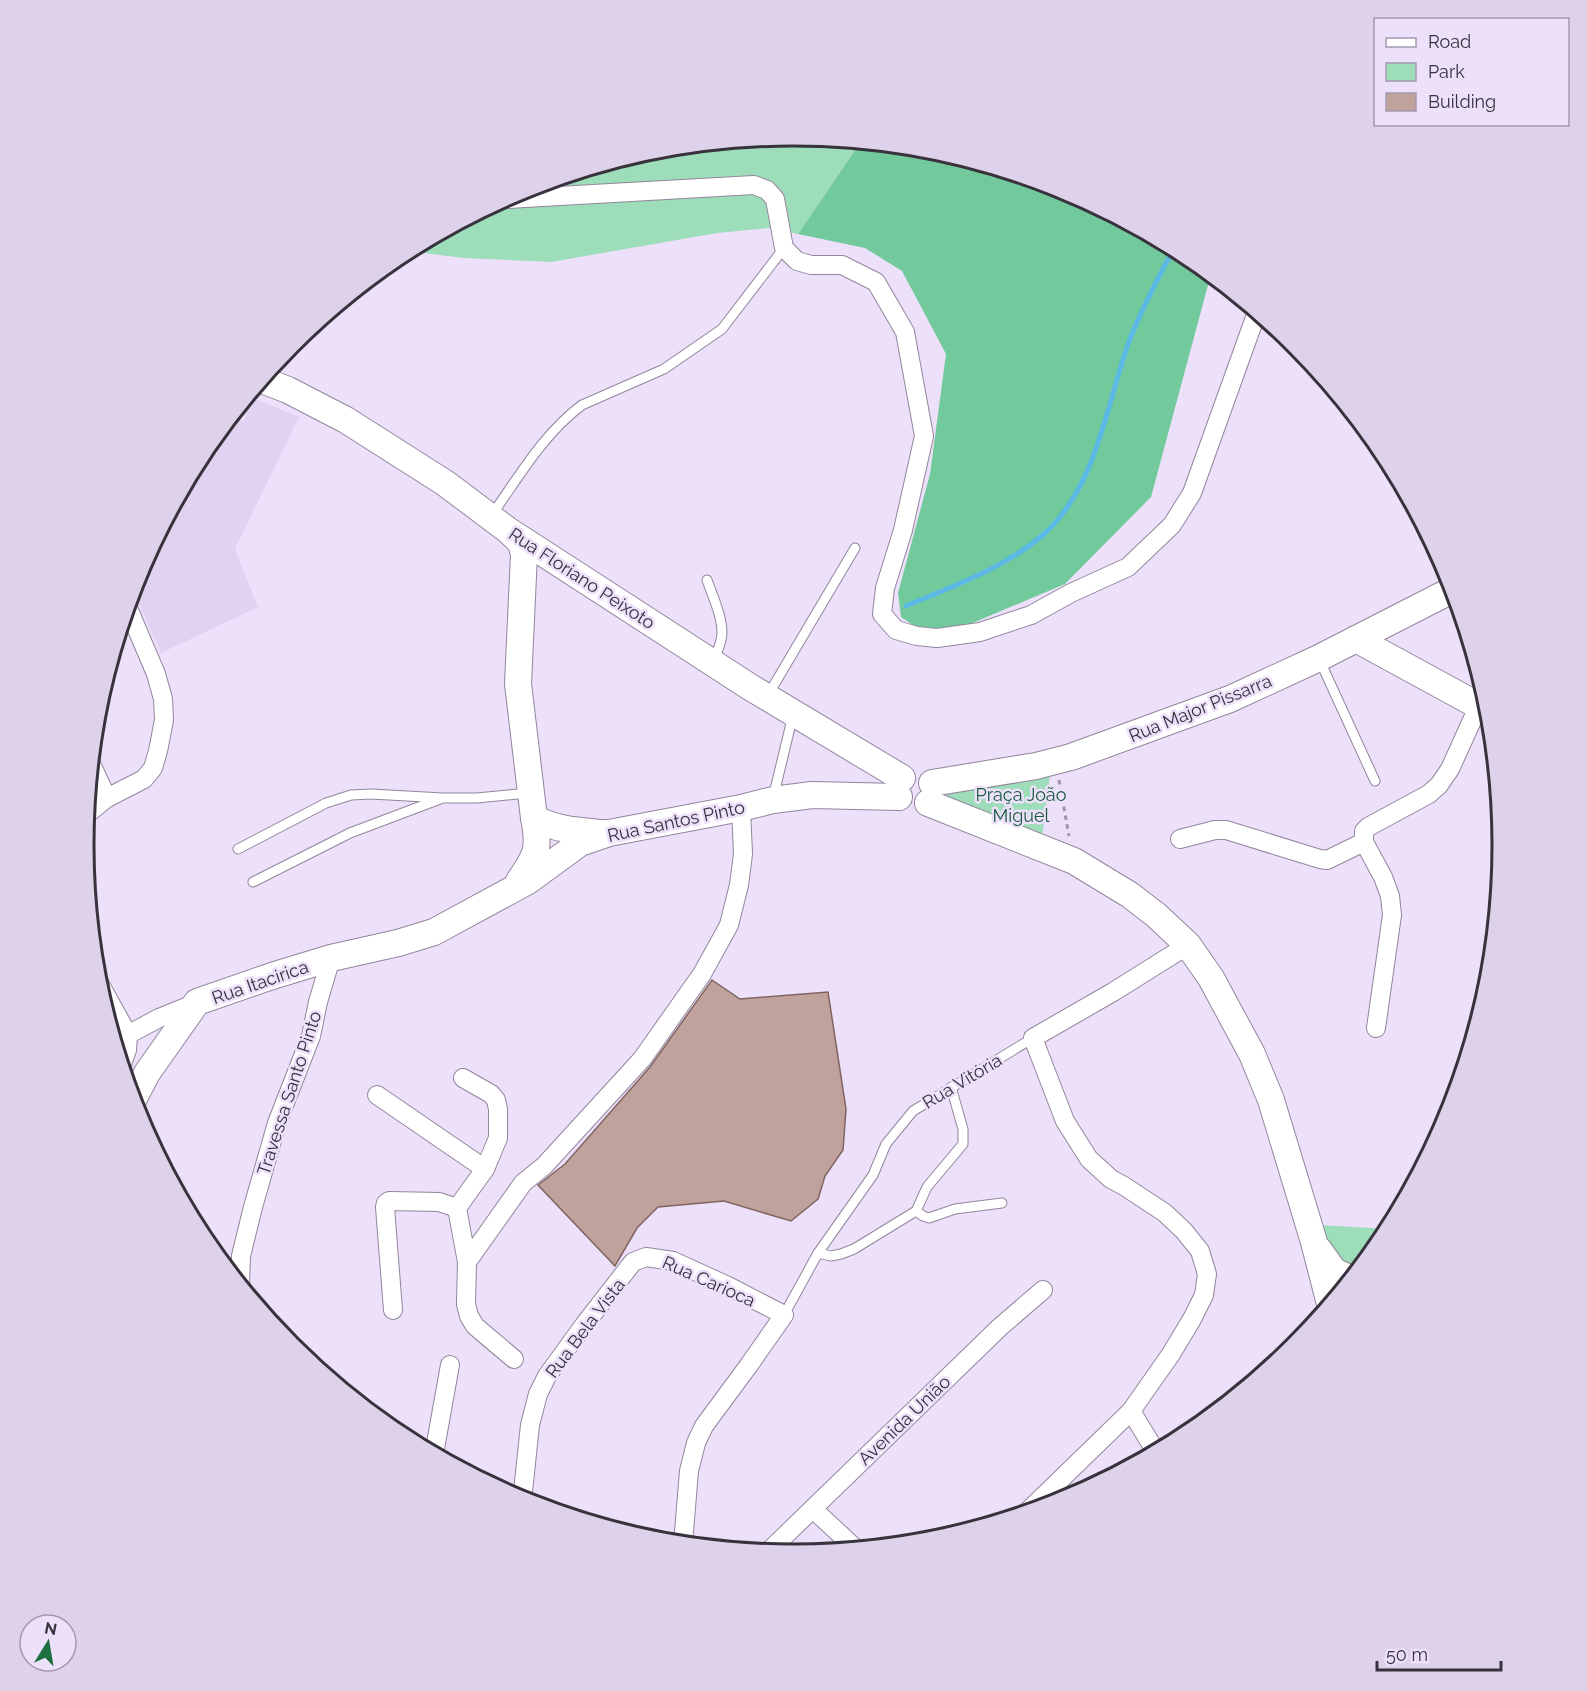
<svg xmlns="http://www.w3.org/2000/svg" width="1587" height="1691" font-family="Raleway,sans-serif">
	<rect width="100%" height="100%" fill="#ede0fa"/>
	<!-- built -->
	<path fill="#e2d2f2" d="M252 398 299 417 235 549 258 607 161 653 133 591 138 574 196 466H204V451L230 419 244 421Z"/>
	<!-- green -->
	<g fill="#9dddb9">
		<path d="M794 136 860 143 798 234 769 228 717 233 551 262 464 258 407 251 522 190 655 150Z"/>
		<path d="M1050 775 1042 838 943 807 949 790Z"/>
		<path d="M1319 1225 1389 1229 1383 1240 1343 1289Z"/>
	</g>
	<!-- forest -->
	<path fill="#72ca9c" d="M860 143 932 150 1065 190 1188 256 1211 274 1151 497 1065 584 949 633 922 631 901 617 898 593 930 474 946 354 902 271 865 248 798 234Z"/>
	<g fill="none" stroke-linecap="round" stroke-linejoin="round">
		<!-- stream -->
		<path stroke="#5cb9e5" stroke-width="5" d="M906 606C953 586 1005 568 1044 534 1098 485 1106 404 1130 339 1142 308 1158 278 1174 248"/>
	</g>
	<!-- building -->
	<path fill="#c0a29d" stroke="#806460" stroke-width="1.5" d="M712 980 740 999 828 992 846 1109 843 1150 825 1176 818 1199 791 1221 724 1201 658 1207 637 1228 615 1266 538 1185 565 1164 650 1067Z"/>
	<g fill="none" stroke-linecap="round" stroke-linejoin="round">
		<defs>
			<g id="lane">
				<path d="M491 516C519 477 543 434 582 405L664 369 722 329 784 248"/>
				<path d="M707 580C713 597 722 616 722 633 722 643 717 652 713 661"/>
				<path d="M1320 661 1375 781"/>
				<path d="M768 695 855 548"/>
				<path d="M773 798 793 715"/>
				<path d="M238 849 326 803 351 795 371 794 443 798H477L528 793"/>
				<path d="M253 882 350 833 440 799"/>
				<path d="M916 1211 923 1216 929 1218 955 1209 1002 1203"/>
				<path d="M818 1253 831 1256 841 1254 854 1249 916 1211 927 1187 963 1144V1129L951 1087"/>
				<path d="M784 1315 818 1253 873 1175 886 1144 913 1111 1033 1038"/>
			</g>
			<g id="street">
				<path d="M506 199 754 185 767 190 775 199 784 248 797 261 811 265H842L876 282 905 332 924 436 903 530 885 588 882 614 896 630 917 636 937 638 980 632 1031 615 1071 593 1128 567 1172 525 1192 493 1257 312"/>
				<path d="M92 766 107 798"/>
				<path d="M87 814 107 798 144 779 153 768 158 751 164 720 163 699 156 674 128 608"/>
				<path d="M1180 839 1215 830H1226L1320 859 1327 860 1364 842"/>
				<path d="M97 979 128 1035 127 1050 122 1064"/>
				<path d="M1376 1028 1392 915 1390 896 1383 877 1364 842V831L1368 827 1429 794 1439 785 1450 769 1479 705"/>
				<path d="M118 1040 159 1018 196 1003"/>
				<path d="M463 1078 491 1094 496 1100 498 1109V1138L485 1169 457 1208 467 1262 466 1304 469 1316 475 1326 514 1359"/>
				<path d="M377 1095 485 1169"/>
				<path d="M467 1262 523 1183 544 1166 642 1059 702 974 729 925 739 885 743 854 741 808"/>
				<path d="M240 1285 241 1256 253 1207 277 1123 311 1036 318 1002 331 958"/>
				<path d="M393 1310 385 1207 386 1203 389 1201 439 1202 457 1208"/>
				<path d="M1131 1411 1156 1452"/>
				<path d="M434 1454 450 1365"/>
				<path d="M522 1501 530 1425 538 1394 547 1376 584 1325 633 1262 646 1257 673 1261 728 1286 784 1315 749 1365 704 1426 696 1443 689 1471 683 1544"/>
				<path d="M813 1509 856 1549"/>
				<path d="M1026 1513 1131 1411 1171 1354 1192 1319 1204 1295 1207 1274 1200 1251 1184 1231 1165 1213 1124 1186 1111 1179 1089 1159 1065 1121 1033 1038 1113 992 1188 945"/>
				<path d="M768 1552 1000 1327 1043 1290"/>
			</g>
			<g id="secondary">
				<path d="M262 380 288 390 346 420 445 483 509 531 750 687 902 778"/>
				<path d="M511 533 521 543 524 554 518 684 534 818C540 849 537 855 519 881"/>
				<path d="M1356 639 1490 712"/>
				<path d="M932 783 1036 766 1071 757 1230 699 1319 658 1454 589"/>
				<path d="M928 803 1074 861 1130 895 1156 915 1188 945 1211 978 1252 1054 1271 1100 1314 1242 1330 1304"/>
				<path d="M534 818C556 830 578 831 603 833"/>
				<path d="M133 1100 147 1073 197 1002 272 976 331 958 398 943 434 932 528 881 580 843 609 833 741 808 773 800 812 795 899 797"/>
				<path d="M1319 1250 1334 1271 1351 1279"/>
			</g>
		</defs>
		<!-- lane casing -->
		<use href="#lane" stroke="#92869d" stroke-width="11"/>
		<!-- street casing -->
		<use href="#street" stroke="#92869d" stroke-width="20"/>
		<!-- secondary casing -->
		<use href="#secondary" stroke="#92869d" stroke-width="28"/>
		<!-- path -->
		<path stroke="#9f95a8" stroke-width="3" stroke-dasharray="4.5 4.5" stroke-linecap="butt" d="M1059 780 1069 836"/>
		<!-- lane -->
		<use href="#lane" stroke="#fff" stroke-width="9"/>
		<!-- street -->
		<use href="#street" stroke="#fff" stroke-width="18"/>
		<!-- secondary -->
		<use href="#secondary" stroke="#fff" stroke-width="26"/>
	</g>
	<g text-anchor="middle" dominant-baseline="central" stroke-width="5" stroke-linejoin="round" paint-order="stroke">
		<!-- street labels -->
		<g font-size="18" fill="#37323c" stroke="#ede0fa">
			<text transform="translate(582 578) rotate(33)">Rua Floriano Peixoto</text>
			<text transform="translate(1200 708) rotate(-22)">Rua Major Pissarra</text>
			<text transform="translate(676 821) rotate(-12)">Rua Santos Pinto</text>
			<text transform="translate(260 982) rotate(-19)">Rua Itacirica</text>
			<text transform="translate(962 1081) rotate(-31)">Rua Vitória</text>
			<text transform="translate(289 1093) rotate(-72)">Travessa Santo Pinto</text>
			<text transform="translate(709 1281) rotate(24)">Rua Carioca</text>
			<text transform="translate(585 1328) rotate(-53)">Rua Bela Vista</text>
			<text transform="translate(904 1420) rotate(-44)">Avenida União</text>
		</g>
		<!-- park labels -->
		<g font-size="18" fill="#175a3c" stroke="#ede0fa">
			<text x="1021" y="794">Praça João<tspan x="1021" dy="21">Miguel</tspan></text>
		</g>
	</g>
	<!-- crop -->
	<path d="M0 0H1587V1691H0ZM94 845a699 699 0 1 1 1398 0a699 699 0 1 1-1398 0Z" fill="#ded2eb" fill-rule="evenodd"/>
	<path fill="none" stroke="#37323c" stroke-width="3" d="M94 845a699 699 0 1 1 1398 0a699 699 0 1 1-1398 0Z"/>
	<!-- legend -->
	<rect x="1374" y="18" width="195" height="108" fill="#ede0fa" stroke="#a49aae" stroke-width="1.5"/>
	<rect x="1386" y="38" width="30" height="9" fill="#ffffff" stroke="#a49aae" stroke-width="1.5"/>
	<text x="1428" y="48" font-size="18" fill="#37323c">Road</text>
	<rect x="1386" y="63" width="30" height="18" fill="#9dddb9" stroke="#a49aae" stroke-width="1.5"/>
	<text x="1428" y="78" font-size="18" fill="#37323c">Park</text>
	<rect x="1386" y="93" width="30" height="18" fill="#c0a29d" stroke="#a49aae" stroke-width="1.5"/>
	<text x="1428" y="108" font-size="18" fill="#37323c">Building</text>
	<!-- north arrow -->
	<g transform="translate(48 1643) rotate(11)"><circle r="28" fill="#ede0fa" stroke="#a49aae" stroke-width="1.5"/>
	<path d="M0-4.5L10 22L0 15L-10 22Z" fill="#1e6f40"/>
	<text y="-9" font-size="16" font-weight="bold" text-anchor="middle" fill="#37323c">N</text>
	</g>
	<!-- scale -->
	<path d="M1377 1661v9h124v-9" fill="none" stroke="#37323c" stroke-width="3"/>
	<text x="1386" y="1661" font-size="18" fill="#37323c" stroke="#ede0fa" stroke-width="4.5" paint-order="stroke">50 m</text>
</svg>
